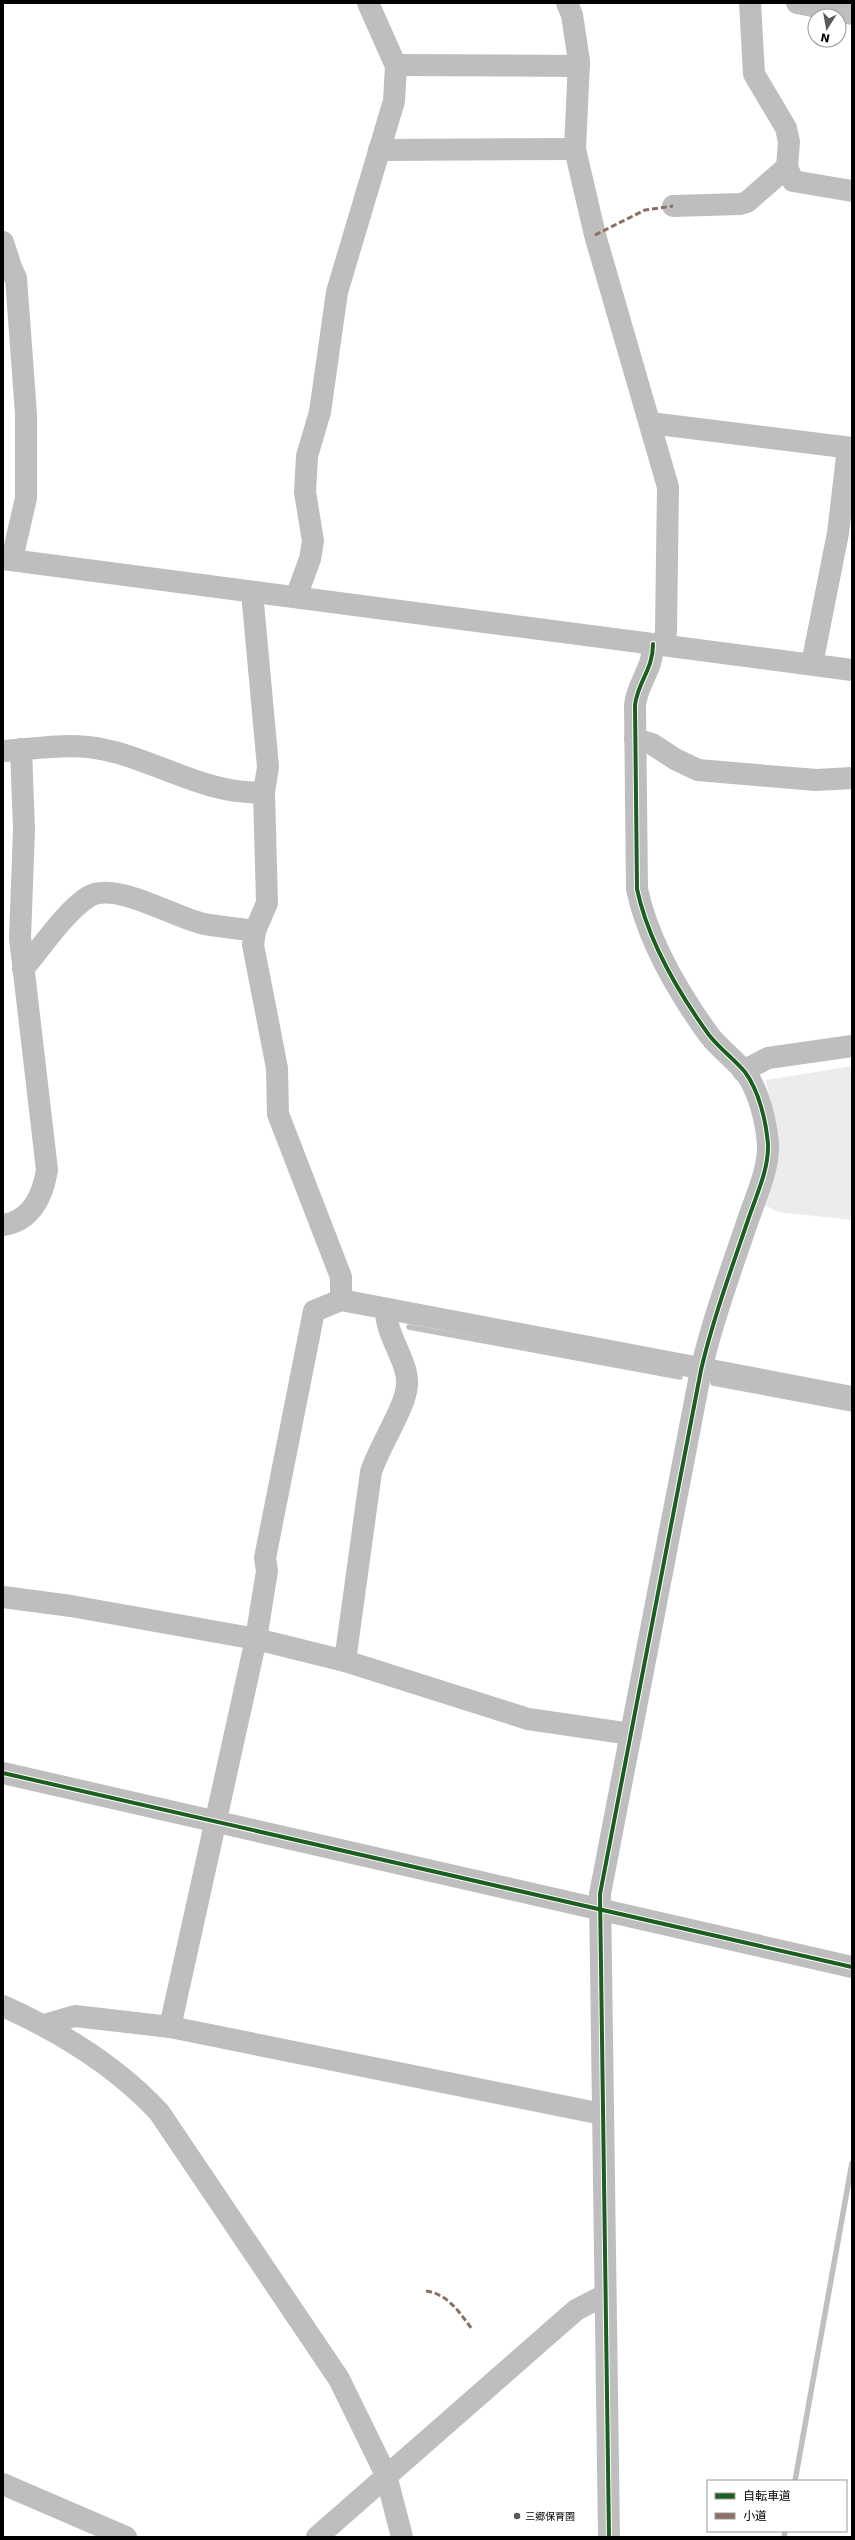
<svg xmlns="http://www.w3.org/2000/svg" width="855" height="2540" font-family="'DejaVu Sans','Noto Sans JP',sans-serif">
	<rect width="100%" height="100%" fill="#fff"/>
	<!-- green -->
	<path fill="#ececec" d="M852 1066V1220L778 1212 765 1205 779 1148 766 1080Z"/>
	<g fill="none" stroke-linecap="round" stroke-linejoin="round">
		<!-- stream -->
		<g stroke="#bfbfbf" stroke-width="5.5">
			<path d="M409 1327 680 1377"/>
			<path d="M713 1383 852 1409"/>
			<path d="M795 2481 852 2163"/>
			<path d="M784 2537 785 2531"/>
		</g>
		<!-- minor -->
		<g stroke="#bebebe" stroke-width="22">
			<path d="M567 3 572 15 579 61 575 149 595 235 668 487 666 631 664 645"/>
			<path d="M750 3 754 74 786 128 789 142 787 167 793 181 852 191"/>
			<path d="M797 3 852 14"/>
			<path d="M396 65 579 66"/>
			<path d="M379 150 575 149"/>
			<path d="M673 206 740 204 747 202 787 167"/>
			<path d="M3 242 12 270"/>
			<path d="M3 271 12 270 16 278 26 414V498L12 559"/>
			<path d="M650 423 852 448"/>
			<path d="M3 559 852 670"/>
			<path d="M252 592 268 767 264 792 267 903 255 931 253 945 277 1068 278 1114 341 1277V1300"/>
			<path d="M296 597 310 559 313 541 305 492 307 456 320 412 337 292 394 101 396 66 368 3"/>
			<path d="M812 664 838 533 848 448"/>
			<path d="M635 739 652 744 675 759 698 770 816 780 852 778"/>
			<path d="M3 751C31 749 60 744 88 747 147 753 204 797 264 792"/>
			<path d="M23 969C42 947 64 913 88 897 114 880 175 918 204 924 220 927 238 928 255 931"/>
			<path d="M743 1071 768 1058 852 1046"/>
			<path d="M3 1225C32 1221 43 1195 47 1170L20 938 24 830 21 749"/>
			<path d="M3 1597 71 1606 256 1639 345 1661 528 1719 631 1734"/>
			<path d="M345 1661 371 1472C379 1446 406 1407 407 1385 409 1362 385 1335 386 1309"/>
			<path d="M3 1773 852 1967"/>
			<path d="M3 2006C61 2032 115 2065 159 2112L339 2379 386 2475 402 2537"/>
			<path d="M44 2025 75 2016 170 2027 602 2114"/>
			<path d="M170 2027 256 1639 267 1571 265 1558 314 1311 341 1300 852 1397"/>
			<path d="M3 2484 126 2537"/>
			<path d="M317 2537 576 2310 605 2295"/>
			<path d="M609 2537 600 1894 701 1370C713 1319 731 1270 748 1220 756 1196 769 1169 768 1144 766 1121 759 1091 745 1072 734 1059 720 1049 709 1035 678 992 648 941 637 889L635 705C638 681 653 670 653 644"/>
		</g>
		<!-- quiet -->
		<g stroke="#8d6e63" stroke-width="3" stroke-dasharray="6 3" stroke-linecap="butt">
			<path d="M595 235 645 210 673 206"/>
			<path d="M426 2291C448 2294 459 2312 472 2329"/>
		</g>
		<defs>
			<g id="cycleway">
				<path d="M3 1773 852 1967"/>
				<path d="M609 2537 600 1894 701 1370C713 1319 731 1270 748 1220 756 1196 769 1169 768 1144 766 1121 759 1091 745 1072 734 1059 720 1049 709 1035 678 992 648 941 637 889L635 705C638 681 653 670 653 644"/>
			</g>
		</defs>
		<!-- cycleway casing -->
		<use href="#cycleway" stroke="#fff" stroke-width="6"/>
		<!-- cycleway -->
		<use href="#cycleway" stroke="#1b5e20" stroke-width="4"/>
	</g>
	<!-- markers -->
	<circle fill="#595959" stroke="#fff" stroke-width="1.5" cx="517" cy="2516" r="4"/>
	<g text-anchor="middle" dominant-baseline="central" stroke-width="3.5" stroke-linejoin="round" paint-order="stroke">
		<!-- poi labels -->
		<g font-size="10" fill="#000" stroke="#fff" text-anchor="start">
			<text x="525" y="2516">三郷保育園</text>
		</g>
	</g>
	<!-- border -->
	<rect width="855" height="2540" fill="none" stroke="#000000" stroke-width="8"/>
	<!-- legend -->
	<rect x="707" y="2480" width="140" height="52" fill="#ffffff" stroke="#999999"/>
	<rect x="715" y="2493" width="20" height="6" fill="#1b5e20" stroke="#999999"/>
	<text x="743" y="2500" font-size="12" fill="#000000">自転車道</text>
	<rect x="715" y="2513" width="20" height="6" fill="#8d6e63" stroke="#999999"/>
	<text x="743" y="2520" font-size="12" fill="#000000">小道</text>
	<!-- north arrow -->
	<g transform="translate(827 28) rotate(191)"><circle r="19" fill="#ffffff" stroke="#999999"/>
	<path d="M0-3L7 15L0 10L-7 15Z" fill="#595959"/>
	<text y="-6" font-size="11" font-weight="bold" text-anchor="middle" fill="#000000">N</text>
	</g>
</svg>
